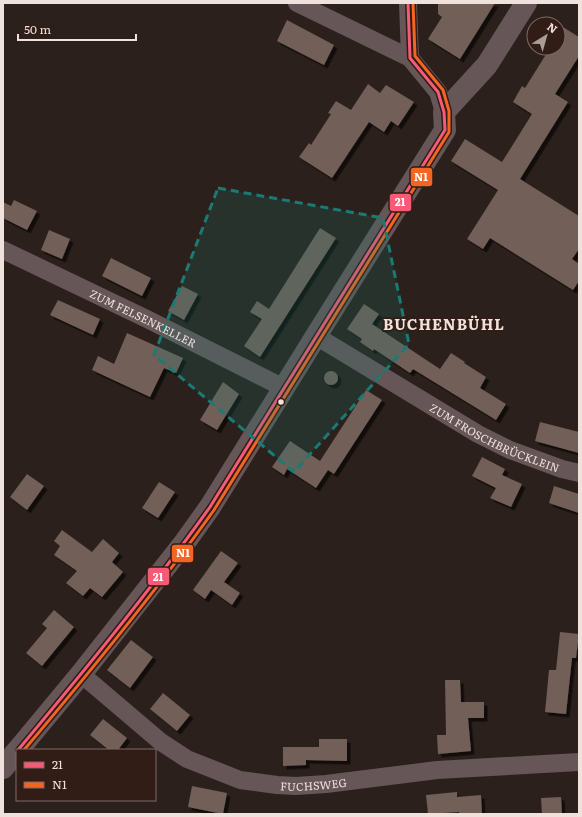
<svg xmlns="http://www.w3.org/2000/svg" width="582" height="817" font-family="Literata,serif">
	<defs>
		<filter id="shadow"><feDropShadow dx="3.5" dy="3.5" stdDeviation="0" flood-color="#0009"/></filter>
	</defs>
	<rect width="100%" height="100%" fill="#2b201c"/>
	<!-- building -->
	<g fill="#715e58" filter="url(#shadow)">
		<path d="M438 3H495L460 59 428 39 442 17 438 14Z"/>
		<path d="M287 20 334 45 324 65 277 41Z"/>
		<path d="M558 24 579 37V56L555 94 568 102 520 179 579 216V249L572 259 579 264V281L573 290 490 238 483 249 467 239 498 190 451 161 465 139 502 162 532 114 513 102 522 86 525 88 550 48H558Z"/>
		<path d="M368 84 380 93 386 85 414 102 398 126 391 121 384 132 369 122 332 178 299 157 309 143 311 145 331 114 328 113 336 101 351 110Z"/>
		<path d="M14 200 37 211 27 230 3 218V202L11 206Z"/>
		<path d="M320 228 336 238 260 357 244 346 262 319 250 312 257 301 269 309Z"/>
		<path d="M49 230 70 239 62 259 41 250Z"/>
		<path d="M111 258 151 278 142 296 102 276Z"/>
		<path d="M182 286 198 294 184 320 168 311Z"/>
		<path d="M58 300 100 319 93 335 50 315Z"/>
		<path d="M364 304 379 314 372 324 440 369 451 353 465 362 464 363 486 377 480 388 506 404 496 420 413 369 410 373 374 349 373 351 360 342 362 339 347 329Z"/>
		<path d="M127 333 183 358 176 373 164 368 150 397 92 370 98 356 114 364Z"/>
		<circle cx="331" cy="378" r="7"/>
		<path d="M223 382 239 394 217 430 200 420Z"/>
		<path d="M366 390 382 400 334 474 328 470 316 488 287 469 284 475 272 467 290 441 320 461Z"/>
		<path d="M540 422 579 432V453L535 441Z"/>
		<path d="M482 457 505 469 502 475 522 484 511 507 490 498 496 488 472 476Z"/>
		<path d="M27 474 44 486 27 510 10 497Z"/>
		<path d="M159 482 175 492 158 518 142 508Z"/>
		<path d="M554 486 579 494V513L549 503Z"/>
		<path d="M62 530 92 552 103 539 119 553 112 562 123 572 102 597 90 588 83 596 66 583 77 571 54 555 60 546 54 541Z"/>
		<path d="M221 551 238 563 224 582 240 593 232 605 211 590 205 599 193 590Z"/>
		<path d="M54 610 74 627 42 666 26 653 47 628 42 624Z"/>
		<path d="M560 632 579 634 576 658H572L566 714 545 712 549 670H556Z"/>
		<path d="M131 640 153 657 130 688 107 670Z"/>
		<path d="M445 680H460L461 702H484V718H468L471 751 438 754 437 735H446Z"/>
		<path d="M163 693 190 715 177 731 150 709Z"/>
		<path d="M103 719 127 738 118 750H109L90 735Z"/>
		<path d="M319 739H347V761L306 760V765L283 766V747H319Z"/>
		<path d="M192 786 227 793 223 814 188 807Z"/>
		<path d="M457 792V797L481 795 482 814H459V812L428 814 426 795Z"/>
		<path d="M561 797 562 814H542L541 798Z"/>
	</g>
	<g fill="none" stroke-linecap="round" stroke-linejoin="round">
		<!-- minor -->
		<g stroke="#665657" stroke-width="18">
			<path d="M297 3 410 58 438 92 444 112"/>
			<path d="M408 3 410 58"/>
			<path id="s1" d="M3 250 147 319 284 388"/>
			<path id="s2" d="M316 336 478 434 510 450 562 469 579 473"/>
			<path id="s3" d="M81 674 161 742 187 759 240 780 277 785 296 786 326 784 437 770 579 762"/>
		</g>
		<!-- tertiary -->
		<g stroke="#665657" stroke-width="22">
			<path d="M18 750 81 674 185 542 210 507 316 336 445 130 444 112 487 65 526 3"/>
			<path d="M3 768 17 751"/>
		</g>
		<defs>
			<path id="bus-1" d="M18 750C84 671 150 591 210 507L445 130 444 112 438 92 410 58 408 3"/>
			<path id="bus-2" d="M24 750C90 672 155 593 214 510L449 132V111L443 90 415 56 413 3"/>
		</defs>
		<!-- bus-1 casing -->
		<use href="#bus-1" stroke="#311d16" stroke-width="6"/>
		<!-- bus-2 casing -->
		<use href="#bus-2" stroke="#311d16" stroke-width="6"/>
		<!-- bus-1 -->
		<use href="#bus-1" stroke="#f75a77" stroke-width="3"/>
		<!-- bus-2 -->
		<use href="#bus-2" stroke="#f26522" stroke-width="3"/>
	</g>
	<!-- marked area -->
	<path fill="#1a7b74" fill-opacity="0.2" stroke="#1a7b74" stroke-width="3" stroke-dasharray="8 5" stroke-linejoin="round" d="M218 188 383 218 409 344 294 472 154 355Z"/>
	<!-- markers -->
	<circle fill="#efe1dc" stroke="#311d16" stroke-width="1.5" cx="281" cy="402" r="3.5"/>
	<g text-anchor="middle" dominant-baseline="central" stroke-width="4" stroke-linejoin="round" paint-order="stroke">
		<!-- street labels -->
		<g font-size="11" fill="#efe1dc" stroke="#311d16">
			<text stroke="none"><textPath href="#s1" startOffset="156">ZUM FELSENKELLER</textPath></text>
			<text stroke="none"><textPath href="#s2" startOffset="206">ZUM FROSCHBRÜCKLEIN</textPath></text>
			<text stroke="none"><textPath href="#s3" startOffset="267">FUCHSWEG</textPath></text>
		</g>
		<!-- district labels -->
		<g font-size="15" font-weight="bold" letter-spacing="1" fill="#efe1dc" stroke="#311d16">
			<text x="444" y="323">BUCHENBÜHL</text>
		</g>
	</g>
	<g stroke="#311d16" stroke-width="1.5">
		<rect x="410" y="167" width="23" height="20" rx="4" fill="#f26522"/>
		<rect x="389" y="193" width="23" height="19" rx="4" fill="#f75a77"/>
		<rect x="171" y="544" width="23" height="19" rx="4" fill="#f26522"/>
		<rect x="147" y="567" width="23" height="19" rx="4" fill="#f75a77"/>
	</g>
	<g font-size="11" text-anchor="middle" font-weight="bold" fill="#fff">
		<text x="421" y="181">N1</text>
		<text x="400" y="206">21</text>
		<text x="183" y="557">N1</text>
		<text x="158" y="581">21</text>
	</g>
	<!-- border -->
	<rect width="582" height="817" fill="none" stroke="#efe1dc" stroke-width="8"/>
	<!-- legend -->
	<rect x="16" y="749" width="140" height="52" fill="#311d16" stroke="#7d6b65"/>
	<rect x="24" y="762" width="20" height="6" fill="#f75a77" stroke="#7d6b65"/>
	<text x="52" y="769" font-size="12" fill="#efe1dc">21</text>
	<rect x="24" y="782" width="20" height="6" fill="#f26522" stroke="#7d6b65"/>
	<text x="52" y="789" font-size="12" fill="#efe1dc">N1</text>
	<!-- north arrow -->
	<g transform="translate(546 36) rotate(37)"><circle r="19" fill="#311d16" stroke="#7d6b65"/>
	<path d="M0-3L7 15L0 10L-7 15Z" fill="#aa9d99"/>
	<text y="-6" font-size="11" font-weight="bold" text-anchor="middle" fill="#efe1dc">N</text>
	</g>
	<!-- scale -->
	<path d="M18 34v6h118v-6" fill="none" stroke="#efe1dc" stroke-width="2"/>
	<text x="24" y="34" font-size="12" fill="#efe1dc" stroke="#311d16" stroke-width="3" paint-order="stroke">50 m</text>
</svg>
